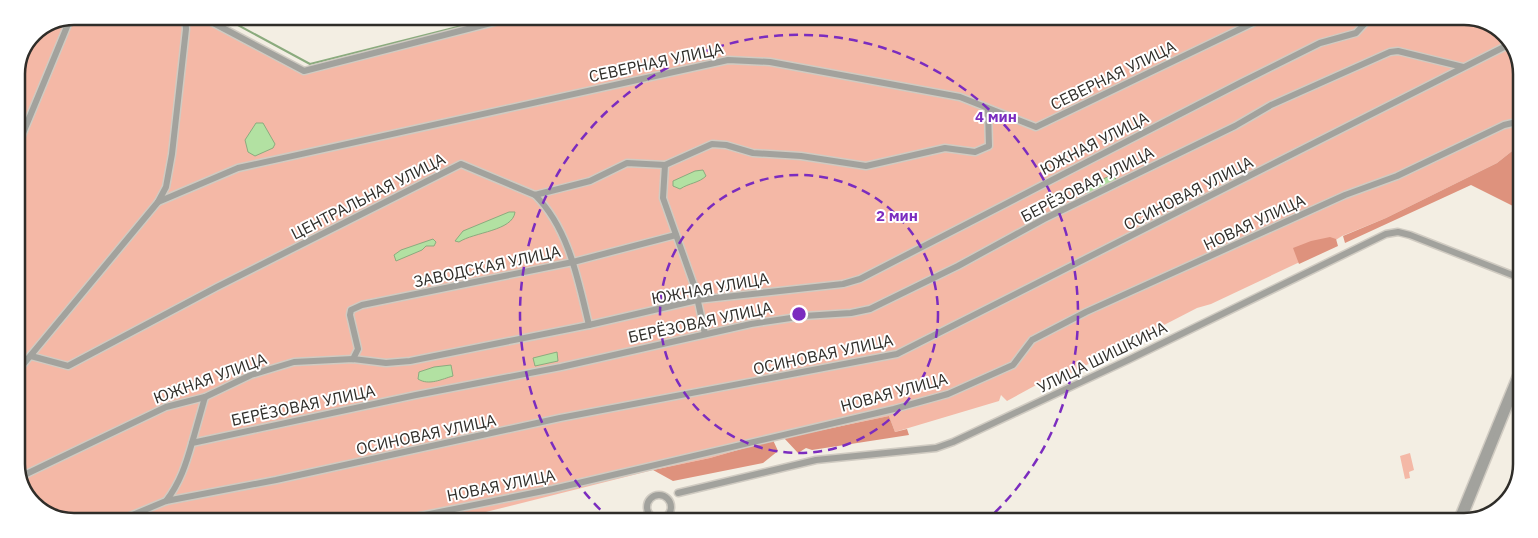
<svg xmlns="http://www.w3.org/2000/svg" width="1538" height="538" font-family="'IBM Plex Sans',sans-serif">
	<rect width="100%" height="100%" fill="#f3eee3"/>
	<!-- green -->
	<g fill="#f4b8a6">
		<path d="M74 16 209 17 305 69 503 17 1482 19 1510 39 1522 70 1521 144 1497 163 1386 218 1342 236 1304 260 1211 304 1197 308 1071 373 1049 378 1007 401 1001 395 999 401 895 432 889 416 773 440 710 458 653 470 454 520 56 519 28 499 16 468V70L33 33Z"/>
		<path d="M1410 453 1414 470 1409 472 1410 478 1405 479 1400 456Z"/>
	</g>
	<!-- forest -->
	<g fill="#de927d">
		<path d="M1521 144V210L1471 185 1345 243 1343 236 1386 218 1497 163Z"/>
		<path d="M1330 237 1336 239 1338 246 1299 264 1293 248 1311 241Z"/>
		<path d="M889 416 895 432 907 429 909 435 812 450 806 448 798 453 784 438Z"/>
		<path d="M773 440 778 451 763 463 673 481 653 470 710 458Z"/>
	</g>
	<!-- water -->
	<g fill="#b2e1a2" stroke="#8bab7e">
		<path d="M256 123H263L275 144 273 148 255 156 248 152 245 140Z"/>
		<path d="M703 170 706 176C699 183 689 183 680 189L673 186V181L695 171Z"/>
		<path d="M1115 174 1116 182 1090 195 1087 193 1086 189 1093 183Z"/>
		<path d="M509 212H515C513 231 474 232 459 242L455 241 463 231Z"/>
		<path d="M433 239 436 242 434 246H426L422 250 396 261 394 255 401 250Z"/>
		<path d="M557 352 558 361 535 366 533 358Z"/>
		<path d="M451 365 453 376C442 379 429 386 418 379L419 372 434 367Z"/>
	</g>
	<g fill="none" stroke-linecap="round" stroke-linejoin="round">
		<!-- stream -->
		<path stroke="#8bab7e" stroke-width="2" d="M223 17 310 64 497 17"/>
		<defs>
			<g id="minor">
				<path d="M202 17 304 71 514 17"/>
				<path d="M16 150 71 17"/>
				<path d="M665 165 663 198 695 288 705 334"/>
				<path d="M535 195C569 229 578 280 589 325"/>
				<path d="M158 202 238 168 728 60 770 62 960 97 1036 127 1261 19"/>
				<path d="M31 356 68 366 217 287 461 164 535 195 590 181 627 163 665 165 712 144 726 145 753 153 801 156 866 166 945 148 975 152 989 146 988 109"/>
				<path d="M353 359 358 349 350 315 351 310 362 305 573 262 676 235"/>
				<path d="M16 373 158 202 166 187 172 154 186 29 185 16"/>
				<path d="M192 443 205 397"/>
				<path d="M20 477 166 407 205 397 251 375 294 362 353 359 386 363 410 361 589 325 697 300 843 284 860 279 1242 82 1320 43 1356 33 1369 19"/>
				<path d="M678 493 816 460 936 448 953 442 1128 360 1386 234 1398 232 1410 235 1520 278"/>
				<circle cx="659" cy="507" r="12"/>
				<path d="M166 501C180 483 186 464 192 443L416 395 561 367 751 324 804 316 851 313 870 309 958 266 1044 219 1235 126 1271 105 1390 52 1398 51 1463 67"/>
				<path d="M123 519 166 501 276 480 560 418 897 354 1504 47 1506 36"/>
				<path d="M400 520 553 489 894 409 948 394 1013 365 1032 340 1086 312 1345 195 1397 176 1504 125 1521 121"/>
				<path d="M1456 522 1520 366"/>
				<path d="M1462 522 1519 381"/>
			</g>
		</defs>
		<!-- minor casing -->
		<use href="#minor" stroke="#d0cbc2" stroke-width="9"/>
		<!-- minor -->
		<use href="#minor" stroke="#a2a29d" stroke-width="6"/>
	</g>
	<!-- distance rings -->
	<g fill="none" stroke="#7b2cbf" stroke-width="2.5" stroke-dasharray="9 6">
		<circle cx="799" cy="314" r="139"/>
		<path d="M611 520A279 279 0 1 1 987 520"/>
	</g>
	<g text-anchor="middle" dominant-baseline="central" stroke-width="4" stroke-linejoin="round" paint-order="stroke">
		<!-- street labels -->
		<g font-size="16" fill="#2f2d29" stroke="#fff">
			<text transform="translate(656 62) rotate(-12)">СЕВЕРНАЯ УЛИЦА</text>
			<text transform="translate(1113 75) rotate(-26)">СЕВЕРНАЯ УЛИЦА</text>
			<text transform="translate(1094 143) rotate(-27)">ЮЖНАЯ УЛИЦА</text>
			<text transform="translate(1087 184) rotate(-27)">БЕРЁЗОВАЯ УЛИЦА</text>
			<text transform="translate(1188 193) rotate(-27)">ОСИНОВАЯ УЛИЦА</text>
			<text transform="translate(368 196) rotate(-27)">ЦЕНТРАЛЬНАЯ УЛИЦА</text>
			<text transform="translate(1254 222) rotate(-25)">НОВАЯ УЛИЦА</text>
			<text transform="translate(487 266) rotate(-12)">ЗАВОДСКАЯ УЛИЦА</text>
			<text transform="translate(710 288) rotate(-10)">ЮЖНАЯ УЛИЦА</text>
			<text transform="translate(700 322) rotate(-12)">БЕРЁЗОВАЯ УЛИЦА</text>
			<text transform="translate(823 354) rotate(-12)">ОСИНОВАЯ УЛИЦА</text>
			<text transform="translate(1102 357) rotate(-26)">УЛИЦА ШИШКИНА</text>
			<text transform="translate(210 378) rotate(-20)">ЮЖНАЯ УЛИЦА</text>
			<text transform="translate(894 392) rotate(-15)">НОВАЯ УЛИЦА</text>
			<text transform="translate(303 405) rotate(-12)">БЕРЁЗОВАЯ УЛИЦА</text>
			<text transform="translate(426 434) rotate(-12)">ОСИНОВАЯ УЛИЦА</text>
			<text transform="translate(501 485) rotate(-11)">НОВАЯ УЛИЦА</text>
		</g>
	</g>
	<!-- crop -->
	<path d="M0 0H1538V538H0ZM74 25H1464A49 49 0 0 1 1513 74V464A49 49 0 0 1 1464 513H74A49 49 0 0 1 25 464V74A49 49 0 0 1 74 25Z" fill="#fff" fill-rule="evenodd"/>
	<path fill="none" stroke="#2f2d29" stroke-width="2.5" d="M74 25H1464A49 49 0 0 1 1513 74V464A49 49 0 0 1 1464 513H74A49 49 0 0 1 25 464V74A49 49 0 0 1 74 25Z"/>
	<circle cx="799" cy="314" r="8" fill="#7b2cbf" stroke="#fff" stroke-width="2.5"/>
	<g font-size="15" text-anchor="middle" font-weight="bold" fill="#7b2cbf" stroke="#fff" stroke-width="4" stroke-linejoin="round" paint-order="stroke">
		<text x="996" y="122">4 мин</text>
		<text x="897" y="221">2 мин</text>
	</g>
</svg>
